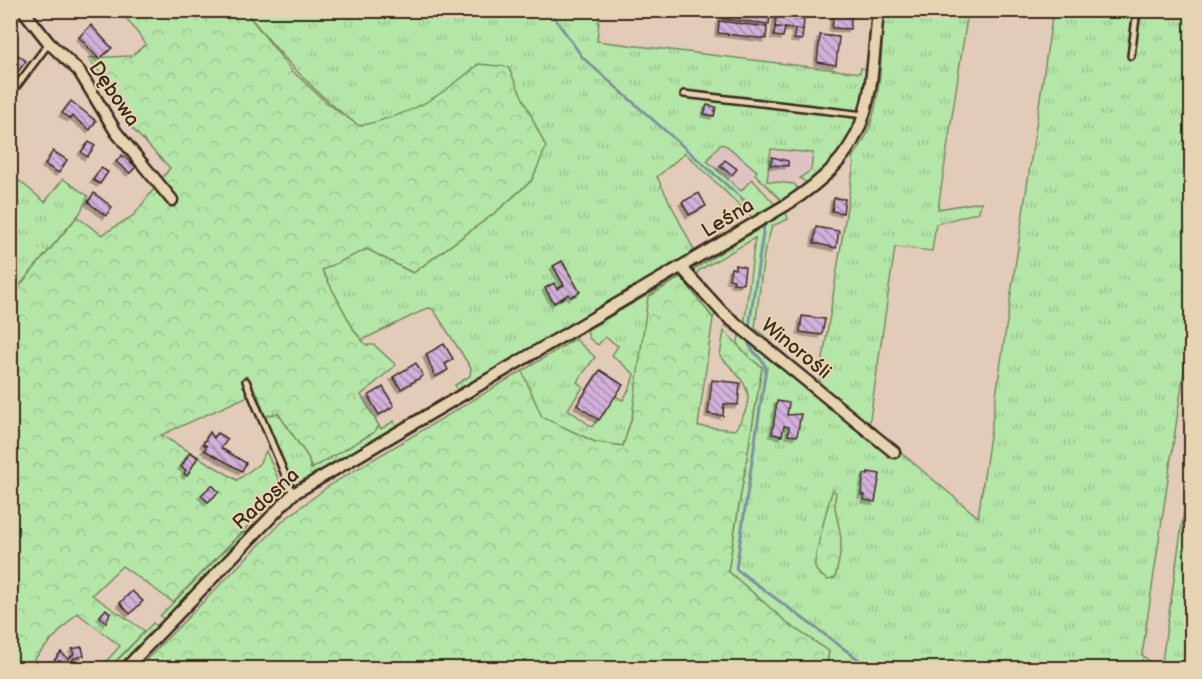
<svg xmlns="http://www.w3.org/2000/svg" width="1202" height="679" font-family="'Balsamiq Sans',sans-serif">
	<defs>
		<pattern id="grass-tufts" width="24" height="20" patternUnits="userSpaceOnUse" patternTransform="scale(1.5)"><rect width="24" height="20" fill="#b4e6a7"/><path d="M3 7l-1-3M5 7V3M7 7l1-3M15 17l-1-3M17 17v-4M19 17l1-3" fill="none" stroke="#9cc58f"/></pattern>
		<pattern id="forest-crowns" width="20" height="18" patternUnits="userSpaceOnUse" patternTransform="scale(1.5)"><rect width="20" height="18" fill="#b4e6a7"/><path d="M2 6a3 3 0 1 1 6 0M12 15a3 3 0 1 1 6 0" fill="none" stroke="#9cc58f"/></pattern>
		<pattern id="building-back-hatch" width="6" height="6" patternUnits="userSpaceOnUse" patternTransform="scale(1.5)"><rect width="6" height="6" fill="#d1b0db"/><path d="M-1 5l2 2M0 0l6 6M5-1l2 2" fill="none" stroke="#ab8fb1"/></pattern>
		<filter id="shadow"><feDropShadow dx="-3" dy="3" stdDeviation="0" flood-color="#0004"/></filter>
	</defs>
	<rect width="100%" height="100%" fill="#e2ccb9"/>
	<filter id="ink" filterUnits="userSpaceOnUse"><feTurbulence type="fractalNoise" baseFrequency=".0167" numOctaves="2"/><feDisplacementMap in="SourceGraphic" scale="12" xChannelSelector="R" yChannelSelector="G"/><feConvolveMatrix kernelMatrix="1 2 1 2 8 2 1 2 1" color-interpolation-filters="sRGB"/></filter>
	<g filter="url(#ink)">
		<!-- built -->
		<g fill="#ddc4c3">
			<path d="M720 144 727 146 758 172 742 191 707 160Z"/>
			<path d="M771 149 813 153 811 170 794 184 767 181Z"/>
		</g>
		<!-- grass -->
		<g fill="url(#grass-tufts)" stroke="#788862" stroke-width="1.5">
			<path d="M245 11H600L597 41 860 73 861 68 866 69C864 99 858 136 837 159 828 168 818 176 808 184L800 178 811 170 813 153 771 149 767 181 794 184 800 190 782 201 755 174 757 171 727 146 720 144 707 161 741 191 752 179 773 202 774 206 753 218 685 153 657 177 695 252 458 392 455 385 470 376 471 368 433 309 428 308 362 340 355 332 321 270 367 249 413 273 496 212 532 180 479 64 450 88 401 119 359 126C313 93 280 54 245 11Z"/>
			<path d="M884 11H968L938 209 981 202 979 212 936 224 932 251 895 247 869 426 978 517 1053 11H1191L1192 317 1142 655 1157 668H1152L1142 660 1140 668H826L829 651 791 627 728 571 762 367 737 350 739 335 724 325 728 321 744 326 755 238 698 271 696 279 691 271 786 212 788 219 772 226 764 254 755 328C779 348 795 366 819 384L854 163 852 158C884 121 880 57 884 11Z"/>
			<path d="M11 174 45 202 63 179 88 196 80 213 11 296Z"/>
			<path d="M678 277H681L709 301 716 313 713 318 702 304 632 417 623 446 595 442 541 417 522 371 575 339 595 357 577 382 583 387 568 409 592 427 615 396 623 400 630 388 634 374 612 355 618 346 605 337 598 345 589 338 587 330Z"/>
			<path d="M278 413 308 457 311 469 373 433 379 426 381 429 394 421 396 427 294 490 265 416Z"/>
			<path d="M1191 463V668H1161Z"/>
			<path d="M244 531V535L164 619 160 616Z"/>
			<path d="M153 623 158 627 118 668H110Z"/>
		</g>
		<!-- forest -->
		<g fill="url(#forest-crowns)" stroke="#788862" stroke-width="1.5">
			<path d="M121 11H245L292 71 327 103 359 126C413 114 437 99 479 64L508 67 546 147 532 180 496 212 413 273 367 249 322 270 355 332 366 345H374L396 365 361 395 379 426 373 433 311 469 308 457 278 413 265 416 257 392 161 435 237 480 259 464 266 451 283 490 173 602 122 566 92 595 145 631 109 668H100L120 646 77 613 34 659 46 668H11V296L77 217 102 235 134 215 170 168 127 123 120 97 88 58 131 56 146 44Z"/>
			<path d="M681 277 713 318 698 426 735 430C760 394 746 383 720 356L724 331C739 344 745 357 762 367L728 571 791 626 829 651 826 668H138L284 520 330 485 522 371 542 417 595 442 623 446 632 417 648 297Z"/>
			<path d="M833 490 836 493C832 510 840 523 841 540 842 552 838 565 835 578L828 580C822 576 817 574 815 567 813 562 829 498 833 490Z"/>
		</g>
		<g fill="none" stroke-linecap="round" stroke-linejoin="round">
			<!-- stream -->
			<g stroke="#7f91a0" stroke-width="3">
				<path d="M549 10 583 58 755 210"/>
				<path d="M749 327 764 226"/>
				<path d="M748 340C750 353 762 356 766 368L736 569 870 668"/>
			</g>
		</g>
		<!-- building -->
		<g fill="url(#building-back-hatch)" stroke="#3b2a1e" stroke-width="1.5" filter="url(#shadow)">
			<path d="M724 10H771L769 24 723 19Z"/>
			<path d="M834 10H852L850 29 832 28Z"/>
			<path d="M776 16 804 20 803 30 775 27Z"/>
			<path d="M719 21 767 27 766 39 718 33Z"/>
			<path d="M91 25 112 48 99 59 79 37Z"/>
			<path d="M775 27 785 28 783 37 774 36Z"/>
			<path d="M795 29 803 30 802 40 794 39Z"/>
			<path d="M820 35 839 37 836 65 817 62Z"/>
			<path d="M17 54 26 61 17 73 10 68V63Z"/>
			<path d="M71 101 96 121 90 130 72 116 70 119 62 113Z"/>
			<path d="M707 105 716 107 714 116 704 114Z"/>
			<path d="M89 142 95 146 87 157 81 152Z"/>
			<path d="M53 151 67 160 59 173 45 165Z"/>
			<path d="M122 155 136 167 130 173 116 162Z"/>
			<path d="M772 157 788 161V166L771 165Z"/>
			<path d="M725 160 737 169 732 175 720 166Z"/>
			<path d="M101 168 108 172 100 184 93 180Z"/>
			<path d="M94 193 112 207 106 216 88 202Z"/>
			<path d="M699 193 706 206 689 215 682 202Z"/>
			<path d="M834 198 845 199 843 213 832 211Z"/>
			<path d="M816 227 839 231 836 248 814 243Z"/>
			<path d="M562 261 580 292 571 297 569 294 554 303 545 288 554 283 557 289 564 285 553 266Z"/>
			<path d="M735 265 745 267 743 284 733 283 734 280 729 279 731 268 735 269Z"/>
			<path d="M802 316 825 319 822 335 800 332Z"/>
			<path d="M444 344 453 359 445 364 448 370 435 377 426 354Z"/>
			<path d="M416 363 423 376 401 389 393 377Z"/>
			<path d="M600 370 623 385 599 420 577 405Z"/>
			<path d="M712 380 740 383 738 405 724 404 723 416 708 414Z"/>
			<path d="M383 387 394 406 379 415 368 396Z"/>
			<path d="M777 401 789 403 787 415 801 414 797 436 788 435 789 427 784 426 782 436 772 434Z"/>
			<path d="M210 432 214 438 217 433 228 439 221 448 246 463 242 471 204 450 207 446 203 444Z"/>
			<path d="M190 452 198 457 187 476 184 474 186 470 181 467Z"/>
			<path d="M868 472 880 474 875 502 864 500 865 495H861L864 474 868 475Z"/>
			<path d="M212 485 219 492 208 502 201 495Z"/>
			<path d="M132 591 143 601 130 614 120 603Z"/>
			<path d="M106 609 110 613 106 623 100 616Z"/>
			<path d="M82 647 84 656 74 658 65 668H53L50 666 61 652 68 659 74 654 72 649Z"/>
		</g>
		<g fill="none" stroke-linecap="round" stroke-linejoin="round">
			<defs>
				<g id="lane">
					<path d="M1131 56 1137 10"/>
					<path d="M684 94 864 115"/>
					<path d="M10 95 49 43"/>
					<path d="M246 381 293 494"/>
				</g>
				<g id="street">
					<path d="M23 10 49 43 79 71 116 132 172 200"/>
					<path d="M681 267 723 313 894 452"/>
					<path d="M126 668 293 494 786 205C874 149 869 104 878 10"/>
				</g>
			</defs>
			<!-- lane casing -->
			<use href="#lane" stroke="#3b2a1e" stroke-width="10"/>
			<!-- street casing -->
			<use href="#street" stroke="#3b2a1e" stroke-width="15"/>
			<!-- lane -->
			<use href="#lane" stroke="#e6d3b1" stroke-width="5"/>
			<!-- street -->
			<use href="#street" stroke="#e6d3b1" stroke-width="10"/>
		</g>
	</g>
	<g text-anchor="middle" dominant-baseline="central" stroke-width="4.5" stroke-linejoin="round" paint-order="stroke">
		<!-- street labels -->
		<g font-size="20" fill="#3b2a1e" stroke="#e6d3b1">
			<text transform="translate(114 94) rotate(56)">Dębowa</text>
			<text transform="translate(728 218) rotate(-31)">Leśna</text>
			<text transform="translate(796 349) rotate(39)">Winorośli</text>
			<text transform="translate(266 499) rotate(-42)">Radosna</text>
		</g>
	</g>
	<!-- margin -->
	<rect width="1202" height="679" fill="none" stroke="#e6d3b1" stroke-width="36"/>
	<rect x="18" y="18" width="1166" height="643" fill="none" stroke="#3b2a1e" stroke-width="2" filter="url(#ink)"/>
</svg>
